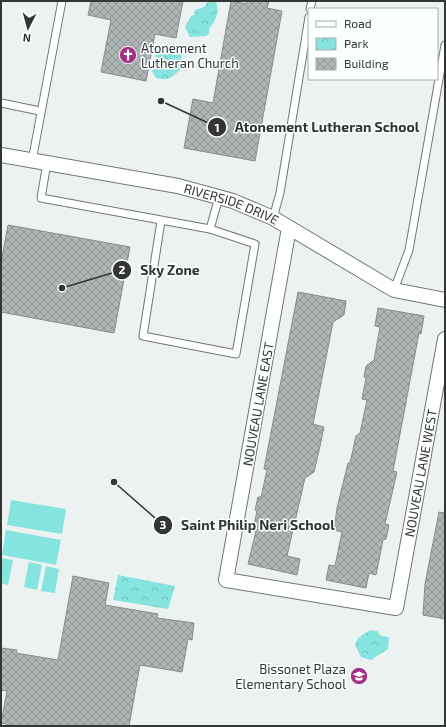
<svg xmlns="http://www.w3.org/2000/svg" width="446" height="727" font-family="'Exo 2',sans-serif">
	<defs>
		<pattern id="park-crowns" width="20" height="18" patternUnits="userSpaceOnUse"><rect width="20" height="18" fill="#86e4de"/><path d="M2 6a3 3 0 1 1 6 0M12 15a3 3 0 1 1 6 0" fill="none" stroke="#74c4bf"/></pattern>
		<pattern id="building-cross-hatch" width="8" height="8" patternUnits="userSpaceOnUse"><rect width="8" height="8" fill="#afb5b5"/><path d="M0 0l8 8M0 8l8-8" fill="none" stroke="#8f9494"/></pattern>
	</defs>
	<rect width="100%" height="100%" fill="#ecf2f2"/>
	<!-- grass -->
	<g fill="#86e4de">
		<path d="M11 500 66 509 62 534 7 525Z"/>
		<path d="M6 530 61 540 56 565 2 555Z"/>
		<path d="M1 558 13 560 8 585 1 583Z"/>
		<path d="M29 562 42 565 37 590 24 587Z"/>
		<path d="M46 566 59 569 55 593 41 591Z"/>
	</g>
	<!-- park -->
	<g fill="url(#park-crowns)">
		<path d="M208 1 216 2C220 11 216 22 209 28V33L206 36 190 37 185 27 191 16 194 15 195 10 204 7Z"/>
		<path d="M161 48 177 49 182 53 180 70C171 78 168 81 156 78L152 71 157 50Z"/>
		<path d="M118 575 175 586 168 609 113 600Z"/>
		<path d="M370 630 377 631 381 636 389 637 388 649 371 660 361 657 355 645 358 638Z"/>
	</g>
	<!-- building -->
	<g fill="url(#building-cross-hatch)" stroke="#868c8b">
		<path d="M91 1H183L176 38 155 34 146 81 101 72 111 20 88 15Z"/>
		<path d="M231 1 247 4V1H269L267 8 282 11 255 161 184 148 193 99 213 103Z"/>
		<path d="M8 225 130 247 114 333 1 312V263Z"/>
		<path d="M298 292 346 301 344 315 333 322 313 424 324 427 320 446 314 472 305 478 287 556 300 559 297 575 248 564 256 531 253 530 257 511 255 510 258 497H261L267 470 264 469Z"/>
		<path d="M378 308 424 316 421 334 419 333 393 471 397 472 385 524 389 525 386 539 383 540 376 575 369 573 366 588 326 580 329 565 335 566 342 532 334 530 337 508 348 463H350L356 436 360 433 367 400 362 399 366 378 364 377 366 366 374 360 380 327 375 326Z"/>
		<path d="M439 512 445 513V619L423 615 425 584Z"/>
		<path d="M73 576 109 583 105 605 158 614 157 618 194 623 192 640 188 639 182 672 140 665 129 726H15L1 723 7 691 1 690V648L17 650 16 653 58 660Z"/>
	</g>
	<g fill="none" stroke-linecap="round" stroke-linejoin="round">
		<defs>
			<g id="lane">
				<path d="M310 9 312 1"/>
				<path d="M1 103 40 111"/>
				<path d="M32 161 62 1"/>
				<path d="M47 163 41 198 210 229 255 244 236 354 143 336 161 221"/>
				<path d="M273 218 280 193 309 17"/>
				<path d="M210 229 219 197"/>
				<path d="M394 290 409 250 445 45"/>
			</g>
			<g id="street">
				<path id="s1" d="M1 155 178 186 233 201 273 218 394 290 445 300"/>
				<path id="s2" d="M289 228 226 580 396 608 445 339"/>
			</g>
		</defs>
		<!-- lane casing -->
		<use href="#lane" stroke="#717776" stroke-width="9"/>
		<!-- street casing -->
		<use href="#street" stroke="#717776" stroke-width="16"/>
		<!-- lane -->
		<use href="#lane" stroke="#fff" stroke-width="7"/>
		<!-- street -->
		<use href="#street" stroke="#fff" stroke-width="14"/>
	</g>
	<!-- icons -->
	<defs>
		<symbol id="church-disc" viewBox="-11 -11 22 22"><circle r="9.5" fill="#a62f87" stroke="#fbffff"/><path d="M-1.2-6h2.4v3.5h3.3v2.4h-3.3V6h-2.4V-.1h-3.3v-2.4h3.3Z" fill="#fff"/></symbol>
		<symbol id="school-disc" viewBox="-11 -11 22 22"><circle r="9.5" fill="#a62f87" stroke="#fbffff"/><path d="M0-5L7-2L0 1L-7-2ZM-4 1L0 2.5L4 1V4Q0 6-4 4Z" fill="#fff"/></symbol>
	</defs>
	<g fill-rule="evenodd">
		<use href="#church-disc" x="118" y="45" width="20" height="20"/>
		<use href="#school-disc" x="349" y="666" width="20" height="20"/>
	</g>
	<g text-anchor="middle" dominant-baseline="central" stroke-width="3" stroke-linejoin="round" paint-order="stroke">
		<!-- poi labels -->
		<g font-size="13" fill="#323534" stroke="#fbffff" text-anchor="start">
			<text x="141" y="48">Atonement<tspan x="141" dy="15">Lutheran Church</tspan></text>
			<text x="346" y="669" text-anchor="end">Bissonet Plaza<tspan x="346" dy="15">Elementary School</tspan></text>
		</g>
		<!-- street labels -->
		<g font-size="13" fill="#323534" stroke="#fbffff">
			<text stroke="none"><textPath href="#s1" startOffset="236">RIVERSIDE DRIVE</textPath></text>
			<text transform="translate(258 404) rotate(-80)">NOUVEAU LANE EAST</text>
			<text stroke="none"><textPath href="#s2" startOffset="667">NOUVEAU LANE WEST</textPath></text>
		</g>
	</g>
	<!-- callouts -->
	<path fill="none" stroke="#323534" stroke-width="1.5" d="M161 101L217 127M62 288L122 270M114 482L163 525"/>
	<g fill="#323534" stroke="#fbffff" stroke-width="1.5">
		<circle cx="161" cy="101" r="4"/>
		<circle cx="62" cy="288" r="4"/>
		<circle cx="114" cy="482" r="4"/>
		<circle cx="217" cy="127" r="10"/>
		<circle cx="122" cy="270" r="10"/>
		<circle cx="163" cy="525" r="10"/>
	</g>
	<g font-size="12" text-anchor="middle" font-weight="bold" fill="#fff">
		<text x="217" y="132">1</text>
		<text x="122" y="274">2</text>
		<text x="163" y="529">3</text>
	</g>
	<g font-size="14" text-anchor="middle" font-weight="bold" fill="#323534" stroke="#fbffff" stroke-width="3" stroke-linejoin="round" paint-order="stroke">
		<text x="327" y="132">Atonement Lutheran School</text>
		<text x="170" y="275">Sky Zone</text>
		<text x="258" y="530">Saint Philip Neri School</text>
	</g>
	<!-- border -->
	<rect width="446" height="727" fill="none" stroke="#323534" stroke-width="4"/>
	<!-- legend -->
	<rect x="308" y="8" width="130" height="72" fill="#fbffff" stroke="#abaeae"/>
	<rect x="316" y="21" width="20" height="6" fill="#ffffff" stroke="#abaeae"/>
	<text x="344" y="28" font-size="12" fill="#323534">Road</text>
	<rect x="316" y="38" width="20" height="12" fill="url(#park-crowns)" stroke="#abaeae"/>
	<text x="344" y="48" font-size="12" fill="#323534">Park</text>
	<rect x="316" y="58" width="20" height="12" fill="url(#building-cross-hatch)" stroke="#abaeae"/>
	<text x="344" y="68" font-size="12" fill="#323534">Building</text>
	<!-- north arrow -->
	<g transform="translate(28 28) rotate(186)" stroke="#fbffff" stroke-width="3" paint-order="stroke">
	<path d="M0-3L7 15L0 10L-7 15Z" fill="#323534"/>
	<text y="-6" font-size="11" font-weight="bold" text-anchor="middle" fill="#323534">N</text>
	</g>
</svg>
